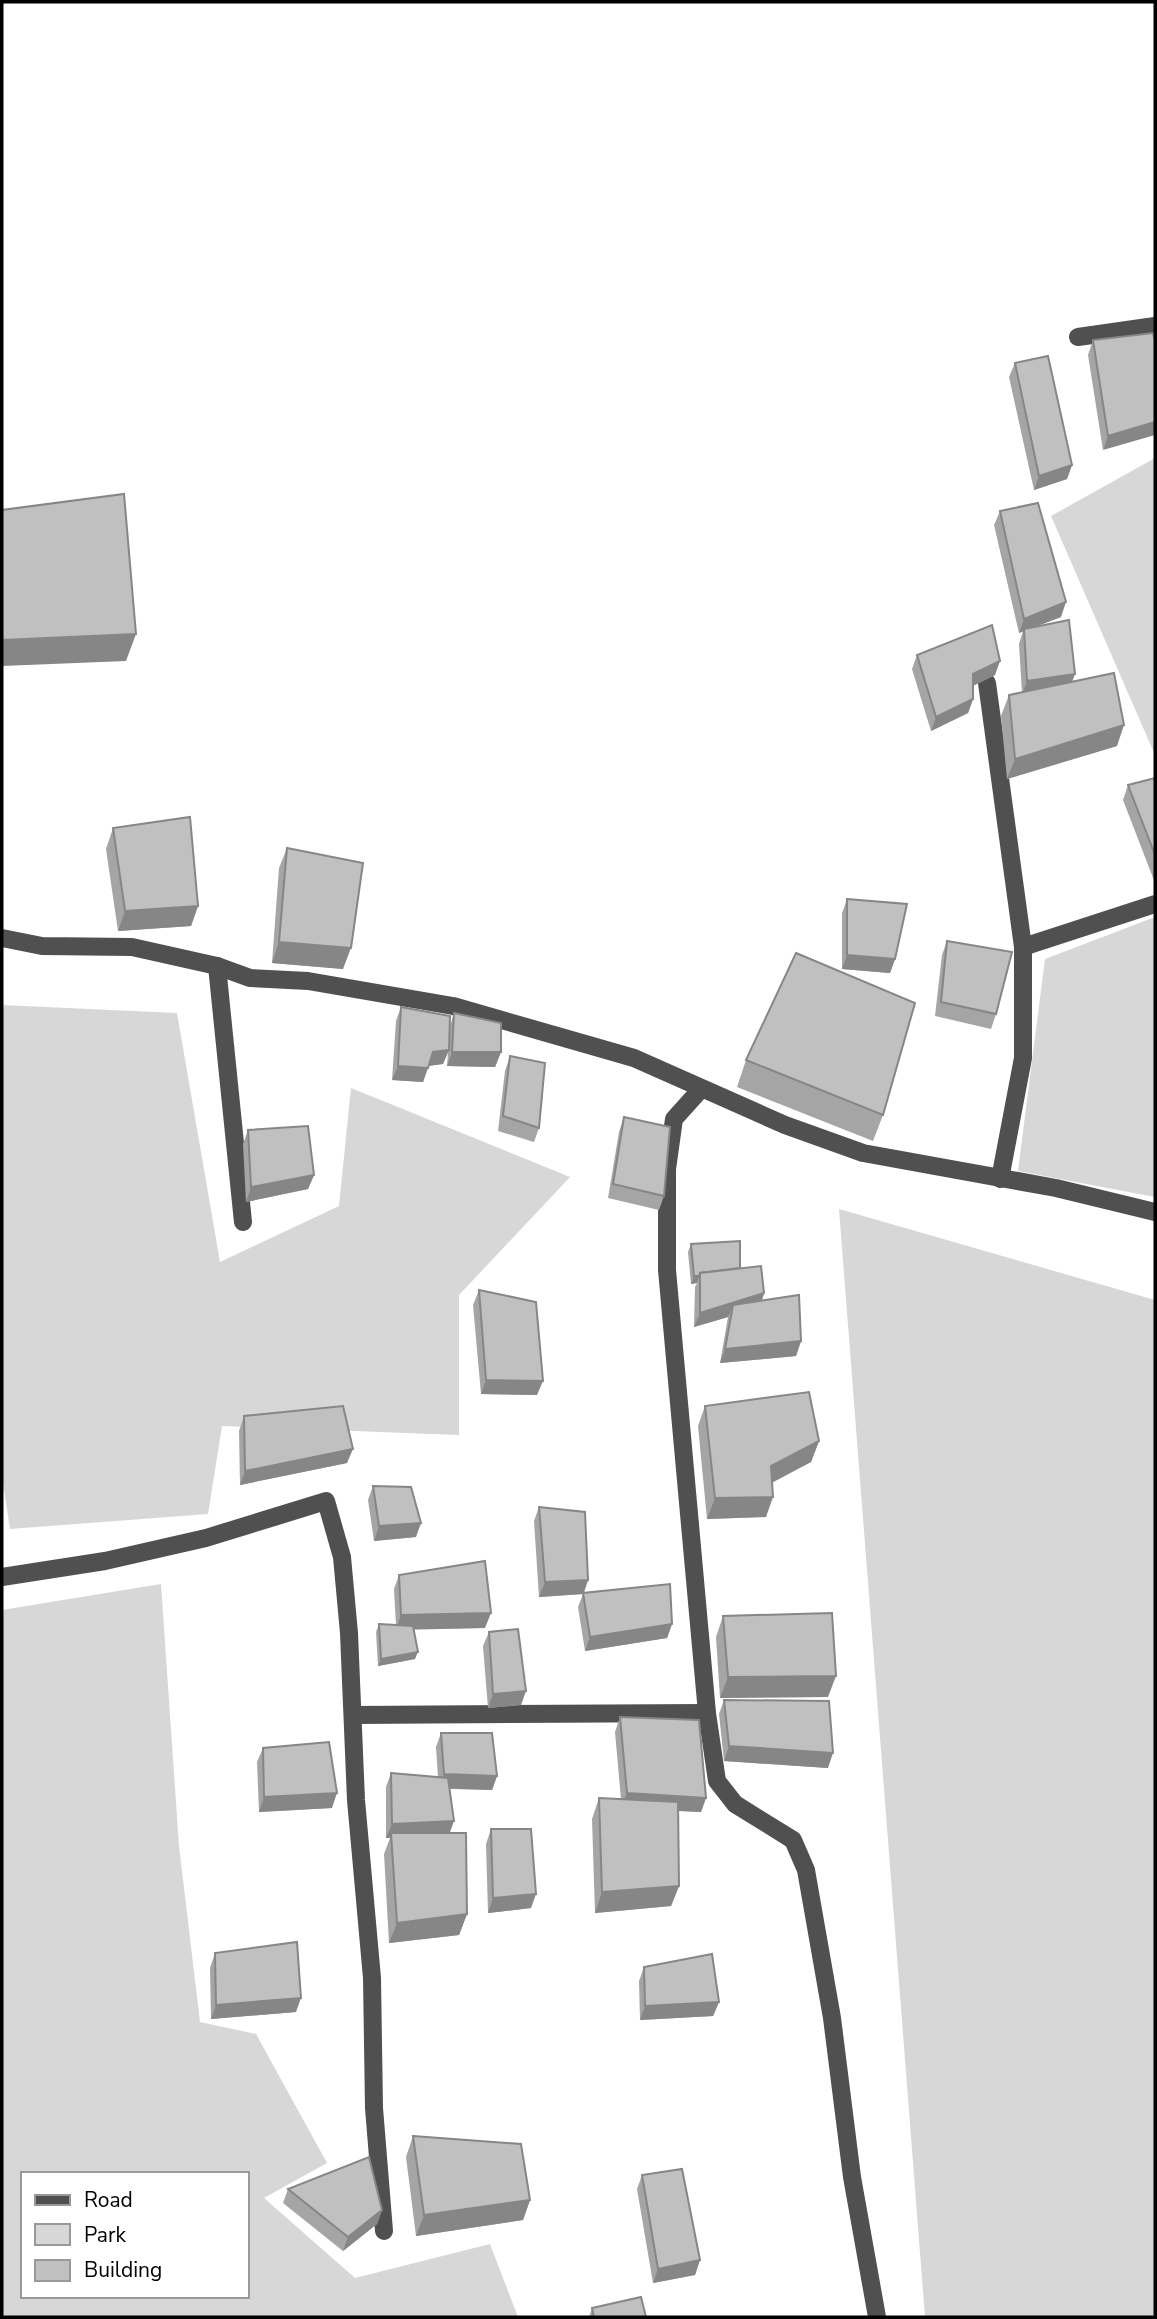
<svg xmlns="http://www.w3.org/2000/svg" width="1157" height="2319" font-family="'Nunito Sans',sans-serif">
	<rect width="100%" height="100%" fill="#fff"/>
	<!-- green -->
	<g fill="#d7d7d7" fill-rule="evenodd">
		<path d="M1155 458V755L1051 516Z"/>
		<path d="M1155 917V1197L1018 1171 1045 959Z"/>
		<path d="M2 1005 177 1013 220 1262 339 1206 351 1088 570 1177 459 1295V1435L222 1426 208 1514 10 1529 2 1476Z"/>
		<path d="M839 1209 1155 1300V2317H925Z"/>
		<path d="M161 1584 179 1846 200 2022 256 2034 327 2163 264 2198 355 2278 490 2244 518 2317H2V1610ZM23 2174H247V2296H23Z"/>
	</g>
	<g fill="none" stroke-linecap="round" stroke-linejoin="round">
		<!-- minor -->
		<g stroke="#505050" stroke-width="18">
			<path d="M1078 337 1155 326"/>
			<path d="M987 683 1023 947V1058L1000 1179"/>
			<path d="M2 938 42 946 132 947 217 966 250 978 308 981 453 1006 634 1058 785 1125 863 1153 1056 1188 1155 1212"/>
			<path d="M1023 947 1155 904"/>
			<path d="M217 966 243 1222"/>
			<path d="M701 1089 674 1119 667 1169V1270L707 1713 717 1781 735 1804 793 1840 806 1870 832 2018 852 2177 877 2317"/>
			<path d="M2 1577 105 1561 206 1538 326 1501 342 1557 349 1633 356 1800 372 1978 374 2108 384 2231"/>
			<path d="M353 1715 707 1713"/>
		</g>
	</g>
	<!-- wall -->
	<g fill="#a5a5a5">
		<path d="M1153 333 1103 450 1088 355 1093 340Z"/>
		<path d="M1015 363 1072 465 1067 479 1034 490 1009 377Z"/>
		<path d="M1000 511 1061 617 1034 627 1075 674 1072 682 1117 746 1007 779 1001 716 1009 695 1022 693 1019 644 1023 631 1019 633 994 525Z"/>
		<path d="M917 655 995 675 973 686V699L968 713 931 731 912 669Z"/>
		<path d="M1155 778V883L1123 800 1128 785Z"/>
		<path d="M113 828 198 906 191 926 118 931 106 849Z"/>
		<path d="M287 848 343 969 272 963 279 868Z"/>
		<path d="M847 899 895 959 890 973 842 969V913Z"/>
		<path d="M947 941 996 1014 991 1029 935 1016 942 955Z"/>
		<path d="M401 1007 450 1026 454 1013 501 1052 495 1067 447 1066 448 1052 443 1064 428 1066 423 1082 392 1080 396 1021Z"/>
		<path d="M510 1056 539 1128 534 1142 498 1131 505 1071Z"/>
		<path d="M746 1060 883 1115 873 1141 737 1087Z"/>
		<path d="M624 1117 664 1196 659 1210 608 1198 619 1132Z"/>
		<path d="M248 1130 314 1175 308 1189 246 1202 243 1144Z"/>
		<path d="M691 1244 740 1268 764 1293 762 1301 801 1341 796 1356 720 1363 728 1317 694 1327 695 1287 697 1283 691 1284 688 1252Z"/>
		<path d="M479 1290 537 1395 481 1394 473 1305Z"/>
		<path d="M705 1406 819 1441 811 1462 772 1482 766 1517 707 1519 698 1426Z"/>
		<path d="M244 1416 347 1463 240 1485 239 1431Z"/>
		<path d="M373 1486 416 1537 374 1541 368 1500Z"/>
		<path d="M539 1507 588 1580 584 1593 672 1624 667 1638 585 1651 578 1607 583 1594 539 1597 534 1521Z"/>
		<path d="M399 1575 485 1628 414 1629 415 1659 378 1666 376 1632 379 1624 396 1625 394 1589Z"/>
		<path d="M723 1616 828 1697 720 1698 716 1637Z"/>
		<path d="M489 1632 521 1705 488 1708 483 1646Z"/>
		<path d="M724 1700 828 1768 724 1761 719 1714Z"/>
		<path d="M620 1717 706 1798 701 1812 678 1811 679 1886 671 1906 595 1913 592 1819 599 1798 621 1799 615 1732Z"/>
		<path d="M441 1733 497 1776 492 1790 449 1789V1833L467 1914 459 1935 389 1943 384 1854 390 1838H386V1787L391 1773 438 1777 436 1747Z"/>
		<path d="M263 1748 332 1808 259 1812 257 1762Z"/>
		<path d="M491 1829 531 1908 488 1913 486 1844Z"/>
		<path d="M215 1953 296 2012 211 2019 210 1968Z"/>
		<path d="M644 1967 719 2002 713 2016 640 2020 639 1981Z"/>
		<path d="M413 2136 530 2200 523 2220 416 2236 406 2157Z"/>
		<path d="M642 2175 700 2260 695 2275 653 2283 637 2189Z"/>
		<path d="M288 2189 382 2210 377 2224 343 2251 283 2203Z"/>
		<path d="M592 2308 646 2317H589Z"/>
	</g>
	<!-- shaded-wall -->
	<g fill="#868686">
		<path d="M1155 422V435L1103 450 1108 436Z"/>
		<path d="M1072 465 1067 479 1034 490 1039 476Z"/>
		<path d="M1066 602 1061 617 1019 633 1024 619Z"/>
		<path d="M136 634 126 661 2 666V640Z"/>
		<path d="M1000 661 995 675 968 688 973 674Z"/>
		<path d="M1075 674 1069 689 1022 695 1027 681Z"/>
		<path d="M973 699 968 713 931 731 936 717Z"/>
		<path d="M1124 725 1117 746 1007 779 1015 759Z"/>
		<path d="M198 906 191 926 118 931 125 911Z"/>
		<path d="M279 942 351 948 343 969 272 963Z"/>
		<path d="M847 955 895 959 890 973 842 969Z"/>
		<path d="M449 1050 443 1064 427 1066 433 1052Z"/>
		<path d="M452 1052H501L495 1067 447 1066Z"/>
		<path d="M398 1066 428 1068 423 1082 392 1080Z"/>
		<path d="M314 1175 308 1189 246 1202 251 1187Z"/>
		<path d="M694 1276H699L697 1283 691 1284Z"/>
		<path d="M764 1293 759 1308 733 1305 728 1317 694 1327 700 1313Z"/>
		<path d="M801 1341 796 1356 720 1363 725 1349Z"/>
		<path d="M486 1380 543 1381 537 1395 481 1394Z"/>
		<path d="M819 1441 811 1462 764 1487 771 1466Z"/>
		<path d="M353 1449 347 1463 240 1485 245 1471Z"/>
		<path d="M773 1497 766 1517 707 1519 715 1498Z"/>
		<path d="M421 1523 416 1537 374 1541 379 1526Z"/>
		<path d="M588 1580 583 1594 539 1597 545 1582Z"/>
		<path d="M491 1613 485 1628 396 1630 401 1615Z"/>
		<path d="M672 1624 667 1638 585 1651 590 1637Z"/>
		<path d="M418 1652 415 1659 378 1666 381 1659Z"/>
		<path d="M836 1676 828 1697 720 1698 728 1677Z"/>
		<path d="M526 1691 521 1705 488 1708 493 1694Z"/>
		<path d="M729 1746 833 1753 828 1768 724 1761Z"/>
		<path d="M444 1774 497 1776 492 1790 439 1788Z"/>
		<path d="M337 1793 332 1808 259 1812 264 1797Z"/>
		<path d="M627 1793 706 1798 701 1812 621 1808Z"/>
		<path d="M454 1821 449 1835 391 1833 390 1838H386L392 1824Z"/>
		<path d="M679 1886 671 1906 595 1913 602 1892Z"/>
		<path d="M536 1894 531 1908 488 1913 493 1898Z"/>
		<path d="M467 1914 459 1935 389 1943 397 1923Z"/>
		<path d="M301 1998 296 2012 211 2019 216 2005Z"/>
		<path d="M719 2002 713 2016 640 2020 645 2006Z"/>
		<path d="M530 2200 523 2220 416 2236 424 2215Z"/>
		<path d="M382 2210 377 2224 343 2251 348 2237Z"/>
		<path d="M700 2260 695 2275 653 2283 658 2269Z"/>
	</g>
	<!-- building -->
	<g fill="#c0c0c0" stroke="#868686" stroke-width="2">
		<path d="M1153 333 1155 341V422L1108 436 1093 340Z"/>
		<path d="M1048 356 1072 465 1039 476 1015 363Z"/>
		<path d="M124 494 136 634 2 640V510Z"/>
		<path d="M1038 503 1066 602 1024 619 1000 511Z"/>
		<path d="M1069 620 1075 674 1027 681 1024 629Z"/>
		<path d="M992 625 1000 661 973 674V699L936 717 917 655Z"/>
		<path d="M1114 673 1124 725 1015 759 1009 695Z"/>
		<path d="M1155 778V855L1128 785Z"/>
		<path d="M190 817 198 906 125 911 113 828Z"/>
		<path d="M287 848 363 863 351 948 279 942Z"/>
		<path d="M847 899 907 904 895 959 847 955Z"/>
		<path d="M947 941 1012 952 996 1014 941 1002Z"/>
		<path d="M796 953 915 1003 883 1115 746 1060Z"/>
		<path d="M401 1007 450 1016 449 1050 433 1052 428 1068 398 1066Z"/>
		<path d="M454 1013 501 1023V1052H452Z"/>
		<path d="M510 1056 545 1063 539 1128 503 1116Z"/>
		<path d="M624 1117 670 1127 664 1196 613 1184Z"/>
		<path d="M308 1126 314 1175 251 1187 248 1130Z"/>
		<path d="M740 1241V1268L700 1273 699 1276H694L691 1244Z"/>
		<path d="M761 1266 764 1293 700 1313V1273Z"/>
		<path d="M479 1290 536 1302 543 1381 486 1380Z"/>
		<path d="M799 1295 801 1341 725 1349 733 1305Z"/>
		<path d="M809 1392 819 1441 771 1466 773 1497 715 1498 705 1406Z"/>
		<path d="M343 1406 353 1449 245 1471 244 1416Z"/>
		<path d="M373 1486 411 1487 421 1523 379 1526Z"/>
		<path d="M539 1507 585 1512 588 1580 545 1582Z"/>
		<path d="M485 1561 491 1613 401 1615 399 1575Z"/>
		<path d="M670 1584 672 1624 590 1637 583 1593Z"/>
		<path d="M832 1613 836 1676 728 1677 723 1616Z"/>
		<path d="M379 1624 413 1626 418 1652 381 1659Z"/>
		<path d="M518 1629 526 1691 493 1694 489 1632Z"/>
		<path d="M724 1700 829 1701 833 1753 729 1746Z"/>
		<path d="M620 1717 699 1720 706 1798 627 1793Z"/>
		<path d="M441 1733H492L497 1776 444 1774Z"/>
		<path d="M329 1742 337 1793 264 1797 263 1748Z"/>
		<path d="M391 1773 448 1778 454 1821 392 1824Z"/>
		<path d="M599 1798 678 1802 679 1886 602 1892Z"/>
		<path d="M491 1829H531L536 1894 493 1898Z"/>
		<path d="M391 1833H466L467 1914 397 1923Z"/>
		<path d="M297 1942 301 1998 216 2005 215 1953Z"/>
		<path d="M712 1954 719 2002 645 2006 644 1967Z"/>
		<path d="M413 2136 521 2144 530 2200 424 2215Z"/>
		<path d="M369 2157 382 2210 348 2237 288 2189Z"/>
		<path d="M682 2169 700 2260 658 2269 642 2175Z"/>
		<path d="M641 2297 646 2317H594L592 2308Z"/>
	</g>
	<!-- border -->
	<rect width="1157" height="2319" fill="none" stroke="#000000" stroke-width="7"/>
	<!-- legend -->
	<rect x="21" y="2172" width="228" height="126" fill="#ffffff" stroke="#999999" stroke-width="2"/>
	<rect x="35" y="2195" width="35" height="10" fill="#505050" stroke="#999999" stroke-width="2"/>
	<text x="84" y="2207" font-size="21" fill="#000000">Road</text>
	<rect x="35" y="2224" width="35" height="21" fill="#d7d7d7" stroke="#999999" stroke-width="2"/>
	<text x="84" y="2242" font-size="21" fill="#000000">Park</text>
	<rect x="35" y="2260" width="35" height="21" fill="#c0c0c0" stroke="#999999" stroke-width="2"/>
	<text x="84" y="2277" font-size="21" fill="#000000">Building</text>
</svg>
